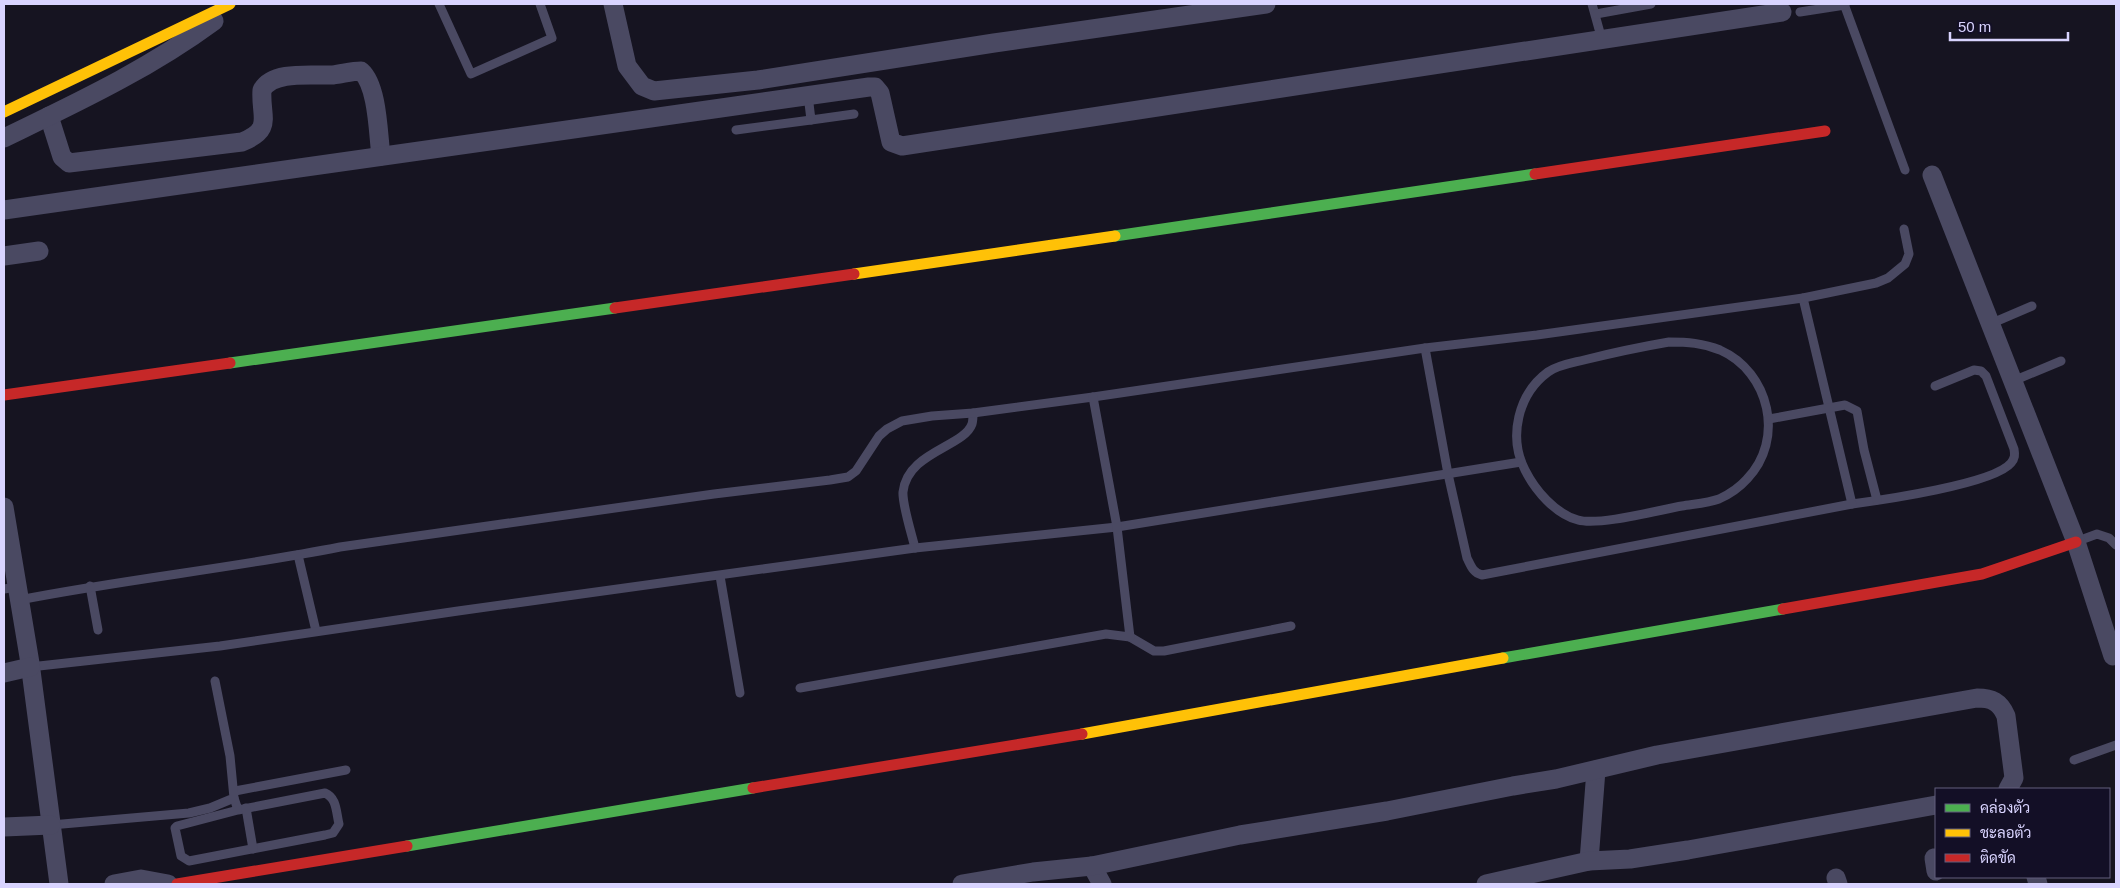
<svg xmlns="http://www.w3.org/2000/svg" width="2120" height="888" font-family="Helvetica,Sarabun,sans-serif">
	<rect width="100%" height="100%" fill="#161421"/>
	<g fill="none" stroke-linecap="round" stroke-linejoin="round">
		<!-- lane -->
		<g stroke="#4a4962" stroke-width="9">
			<path d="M439 4 471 74 552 38 540 4"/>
			<path d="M1592 4 1602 40"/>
			<path d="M1844 4 1905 170"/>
			<path d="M1800 12 1845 5"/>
			<path d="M1596 14 1651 4"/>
			<path d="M808 95 811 120 854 114"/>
			<path d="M736 130 811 120"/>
			<path d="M1803 298 1852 504C1882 500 1994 484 2011 463 2015 458 2015 455 2014 449L1986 376 1981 371 1974 370 1935 386"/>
			<path d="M1990 324 2032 306"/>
			<path d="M1669 342C1687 342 1703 343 1720 350 1770 372 1785 440 1747 479 1739 488 1730 494 1719 499 1708 503 1694 504 1682 506 1659 510 1599 526 1578 520 1555 514 1535 490 1525 470 1508 437 1518 394 1548 372 1558 365 1572 363 1584 360 1612 353 1640 347 1669 342Z"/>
			<path d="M1425 348 1448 474 1467 558C1471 566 1473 573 1482 575L1852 504"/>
			<path d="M2013 381 2061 361"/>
			<path d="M1769 419 1845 405 1857 411 1864 450 1877 500"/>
			<path d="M2078 541 2097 534 2109 538 2116 545"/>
			<path d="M915 548C912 535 902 504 903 492 907 452 964 447 972 424 973 421 973 416 973 413"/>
			<path d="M298 555 316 631"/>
			<path d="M720 576 740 693"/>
			<path d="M90 586 98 630"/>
			<path d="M4 589 17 587"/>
			<path d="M19 600C126 579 234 568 340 547L714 494 830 480 848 477 856 471 879 436 887 429 902 421 932 416 973 413 1093 397 1425 348 1537 335 1803 298 1876 283 1888 278 1905 264 1909 254 1904 229"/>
			<path d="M1130 637 1154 651H1164L1291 626"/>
			<path d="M30 667 220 646 458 611 915 548 1117 527 1521 462"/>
			<path d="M800 688 1106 634 1130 637 1117 527 1093 397"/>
			<path d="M2074 760 2116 745"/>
			<path d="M235 791 346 770"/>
			<path d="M234 798 238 810 325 793C337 798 336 812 339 824L333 833 325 835 189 861 181 856 175 828 177 826 238 810"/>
			<path d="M246 808 253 849"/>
			<path d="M51 825 189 813 210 808 234 798 230 756 215 681"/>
		</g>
		<!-- street -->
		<g stroke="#4a4962" stroke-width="19">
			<path d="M613 4 627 66 642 86 654 91 758 80 994 43 1266 4"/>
			<path d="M49 116 62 157 69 163 242 142C274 129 260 117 262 90 273 70 313 76 333 75 342 74 352 71 361 71 378 86 378 134 381 156"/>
			<path d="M4 138C76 103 149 69 214 21"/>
			<path d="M1932 175 2076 542 2113 656"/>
			<path d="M4 210 869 87H875L880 93 891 142 902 146 1782 12"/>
			<path d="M4 256 39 251"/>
			<path d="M4 507 30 663 59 884"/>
			<path d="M4 673 30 667"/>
			<path d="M4 827 51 825"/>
			<path d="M1934 858 1936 871"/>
			<path d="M1589 861 1596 770"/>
			<path d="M1092 866 1102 884"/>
			<path d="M2036 877 2038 884"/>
			<path d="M1836 878 1838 884"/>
			<path d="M114 884 141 879 168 884"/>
			<path d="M962 884 1033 872 1092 866 1240 835 1387 811 1513 786 1556 779 1657 755 1977 698C1992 698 2000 702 2006 716L2014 778 2008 789"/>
			<path d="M1486 884 1589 861 1630 859 1688 850 1936 805"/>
		</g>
		<!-- fast -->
		<g stroke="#4caf50" stroke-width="11">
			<path d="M1115 236 1535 174"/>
			<path d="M230 363 615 308"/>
			<path d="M1503 658 1783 609"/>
			<path d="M407 846 753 788"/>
		</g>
		<!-- slow -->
		<g stroke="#ffc107" stroke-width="11">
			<path d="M4 112 230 4"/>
			<path d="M854 274 1115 236"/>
			<path d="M1082 734 1503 658"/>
		</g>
		<!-- jam -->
		<g stroke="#c62828" stroke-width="11">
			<path d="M1535 174 1825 131"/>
			<path d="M615 308 854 274"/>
			<path d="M4 395 230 363"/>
			<path d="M1783 609 1982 574 2076 542"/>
			<path d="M753 788 1082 734"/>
			<path d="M177 884 407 846"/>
		</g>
	</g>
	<!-- border -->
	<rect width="2120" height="888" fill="none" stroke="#d9d4ff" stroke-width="10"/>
	<!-- legend -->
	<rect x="1935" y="788" width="175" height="90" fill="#130f26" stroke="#625e7d"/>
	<rect x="1945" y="804" width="25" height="8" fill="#4caf50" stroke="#625e7d"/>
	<text x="1980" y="813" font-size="15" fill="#d9d4ff">คล่องตัว</text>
	<rect x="1945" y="829" width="25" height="8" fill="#ffc107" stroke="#625e7d"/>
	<text x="1980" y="838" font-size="15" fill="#d9d4ff">ชะลอตัว</text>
	<rect x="1945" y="854" width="25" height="8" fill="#c62828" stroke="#625e7d"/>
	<text x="1980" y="863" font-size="15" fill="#d9d4ff">ติดขัด</text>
	<!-- scale -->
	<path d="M1950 32v8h118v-8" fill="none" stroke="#d9d4ff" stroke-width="2.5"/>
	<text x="1958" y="32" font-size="15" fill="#d9d4ff" stroke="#130f26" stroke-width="4" paint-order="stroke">50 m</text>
</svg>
